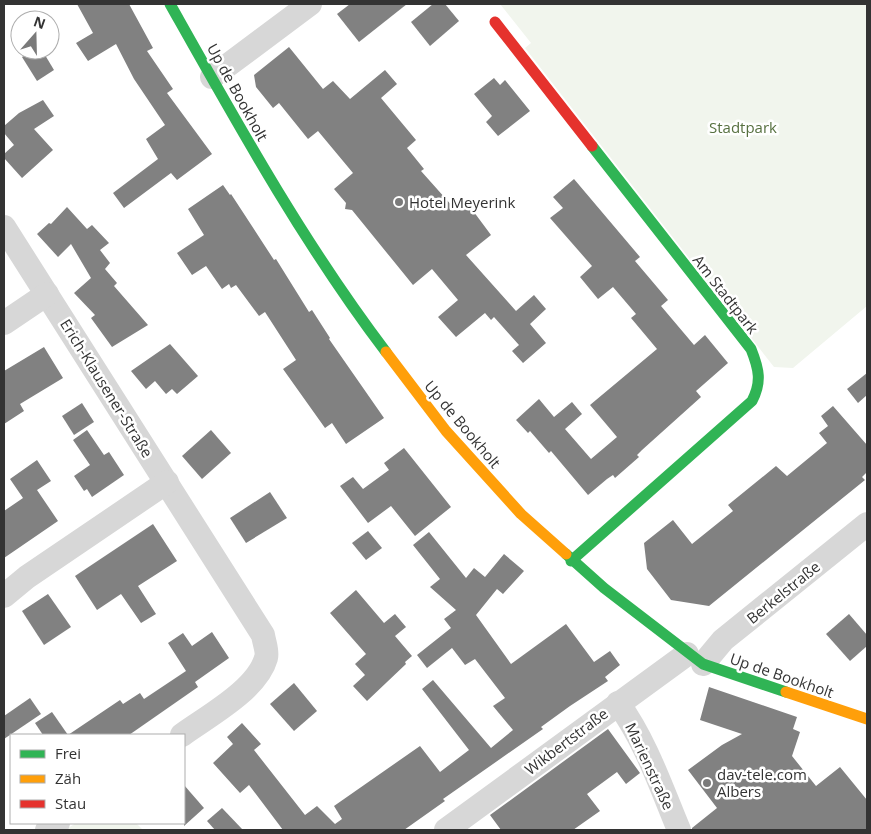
<svg xmlns="http://www.w3.org/2000/svg" width="871" height="834" font-family="'Open Sans',sans-serif">
	<rect width="100%" height="100%" fill="#fff"/>
	<!-- green -->
	<g fill="#f1f5ed">
		<path d="M500 4H867V306L793 368 774 367 525 48 531 43Z"/>
		<path d="M76 823H136L143 830H65Z"/>
	</g>
	<!-- building -->
	<g fill="#818181">
		<path d="M77 4H129L153 48 147 51 173 89 167 93 212 154 177 180 171 173 124 208 113 193 158 159 146 139 165 125 134 79 116 44 88 61 76 43 93 33Z"/>
		<path d="M350 4H407L359 42 337 14Z"/>
		<path d="M433 4H445L459 21 430 46 411 22Z"/>
		<path d="M289 47 323 89 333 81 350 99 385 70 397 84 381 98 416 140 407 148 424 169 421 171 454 208 465 200 491 235 466 255 516 311 534 295 546 309 530 324 546 343 523 363 512 351 519 345 494 317 491 320 485 313 456 337 438 317 458 300 432 269 413 285 352 210 345 209 346 203 334 189 353 173 318 131 308 139 279 103 273 108 256 87 254 75Z"/>
		<path d="M33 50H42L54 70 37 81 22 57Z"/>
		<path d="M494 78 500 85 505 80 530 111 498 136 486 122 492 116 474 94Z"/>
		<path d="M43 100 54 116 34 129 53 150 22 178 4 158V154L14 145 4 133V126L19 113Z"/>
		<path d="M574 179 640 257 635 261 668 300 661 306 694 345 705 335 728 363 696 391 701 397 642 450 637 455 639 457 615 478 613 475 607 479 588 495 551 451 549 453 530 431 528 433 516 420 539 399 554 417 572 402 582 414 565 429 591 459 617 437 590 405 657 349 631 318 636 314 613 287 598 299 580 277 592 266 550 218 563 208 553 197Z"/>
		<path d="M223 185 230 195 231 194 274 260 276 259 309 312 312 310 330 338 329 339 384 418 346 444 332 423 325 428 283 369 296 360 265 312 259 316 236 285 231 288 229 284 222 289 206 266 192 275 177 253 204 235 188 209Z"/>
		<path d="M67 207 87 229 92 225 109 243 100 250 110 263 105 269 117 283 114 286 148 325 112 347 91 318 95 315 74 293 91 278 71 244 58 257 37 234 49 223 51 224Z"/>
		<path d="M170 344 198 376 177 394 172 389 166 394 155 381 146 389 131 371Z"/>
		<path d="M44 347 63 378 20 404 24 411 4 424V371Z"/>
		<path d="M867 373V395L858 403 847 389Z"/>
		<path d="M82 403 94 422 74 435 62 416Z"/>
		<path d="M833 406 867 445V472L862 477 865 480 709 606 671 600 647 569 644 543 673 520 692 544 733 511 728 505 776 466 787 476 827 443 819 433 828 426 821 416Z"/>
		<path d="M87 430 104 455 109 452 124 475 92 497 87 489 84 491 74 476 90 465 73 440Z"/>
		<path d="M211 430 231 453 202 479 182 456Z"/>
		<path d="M404 448 451 507 415 536 391 506 368 523 340 486 353 477 363 489 389 470 384 463Z"/>
		<path d="M37 460 51 481 37 490 58 521 4 558V511L23 498 10 479Z"/>
		<path d="M270 492 287 518 246 543 230 518Z"/>
		<path d="M153 524 177 561 138 586 156 614 141 623 121 594 97 610 75 576Z"/>
		<path d="M368 531 382 548 366 560 352 543Z"/>
		<path d="M429 532 466 578 474 568 485 577 504 554 524 571 503 594 497 589 476 615 511 664 566 624 594 662 610 651 620 665 605 677 608 681 570 706 541 727 543 729 443 799 445 801 404 830H283L249 785 240 793 213 763 233 744 227 737 242 723 261 744 254 750 305 815 317 806 335 824 342 819 334 806 420 746 440 772 469 750 422 689 433 680 491 748 513 730 493 706 505 698 475 659 465 665 452 648 427 668 417 655 451 628 444 619 456 610 430 587 440 579 413 545Z"/>
		<path d="M356 590 384 623 395 614 406 627 395 636 412 656 405 662 406 664 367 701 353 686 365 675 355 664 366 654 330 613Z"/>
		<path d="M48 594 71 627 44 645 22 611Z"/>
		<path d="M849 614 867 635V646L850 661 826 634Z"/>
		<path d="M212 632 229 658 195 682 198 687 129 735H68L120 700 123 704 140 693 144 699 186 671 168 643 183 633 192 646Z"/>
		<path d="M294 683 317 711 294 731 270 704Z"/>
		<path d="M709 687 797 717 793 729 800 732 792 756 816 786 840 767 867 800V830H692V828L717 808 688 770 722 745 742 734 700 720Z"/>
		<path d="M30 698 41 714 4 739V716Z"/>
		<path d="M52 712 68 735H43L35 723Z"/>
		<path d="M608 729 640 773 626 784 617 772 587 794 600 811 573 830H501L490 815Z"/>
		<path d="M184 785 204 808 184 826Z"/>
		<path d="M222 808 243 830H215L207 821Z"/>
	</g>
	<g fill="none" stroke-linecap="round" stroke-linejoin="round">
		<!-- street -->
		<g stroke="#d7d7d7" stroke-width="24">
			<path d="M212 77 310 4"/>
			<path d="M4 227 263 635C264 642 268 652 266 658 257 690 208 716 182 735"/>
			<path d="M4 323 47 294"/>
			<path d="M4 596 27 577 167 482"/>
			<path d="M703 664 723 640 867 524"/>
			<path d="M618 703C646 742 661 787 679 830"/>
			<path d="M47 830 58 823"/>
			<path d="M446 830 687 654"/>
		</g>
		<!-- fast -->
		<g stroke="#30b455" stroke-width="11">
			<path d="M170 4C237 123 304 244 386 352"/>
			<path d="M566 554 604 588 703 664 786 692"/>
			<path d="M571 561 752 401C762 382 759 369 751 349L592 146"/>
		</g>
		<!-- slow -->
		<g stroke="#ff9f0a" stroke-width="11">
			<path d="M386 352 446 431 521 514 566 554"/>
			<path d="M786 692 867 719"/>
		</g>
		<!-- jam -->
		<path stroke="#e5322d" stroke-width="11" d="M495 22 592 146"/>
	</g>
	<!-- markers -->
	<g fill="#7a7a7a" stroke="#fff" stroke-width="2">
		<circle cx="399" cy="202" r="5"/>
		<circle cx="707" cy="783" r="5"/>
	</g>
	<g text-anchor="middle" dominant-baseline="central" stroke-width="5" stroke-linejoin="round" paint-order="stroke">
		<!-- street labels -->
		<g font-size="15" fill="#333" stroke="#fff">
			<text transform="translate(238 92) rotate(61)">Up de Bookholt</text>
			<text transform="translate(726 294) rotate(52)">Am Stadtpark</text>
			<text transform="translate(107 388) rotate(58)">Erich-Klausener-Straße</text>
			<text transform="translate(463 424) rotate(50)">Up de Bookholt</text>
			<text transform="translate(783 592) rotate(-39)">Berkelstraße</text>
			<text transform="translate(782 675) rotate(19)">Up de Bookholt</text>
			<text transform="translate(566 741) rotate(-37)">Wikbertstraße</text>
			<text transform="translate(650 766) rotate(65)">Marienstraße</text>
		</g>
		<!-- park labels -->
		<g font-size="15" fill="#56703f" stroke="#fff">
			<text x="743" y="127">Stadtpark</text>
		</g>
		<!-- poi labels -->
		<g font-size="15" fill="#333" stroke="#fff" text-anchor="start">
			<text x="409" y="202">Hotel Meyerink</text>
			<text x="717" y="774">dav-tele.com<tspan x="717" dy="17">Albers</tspan></text>
		</g>
	</g>
	<!-- border -->
	<rect width="871" height="834" fill="none" stroke="#333333" stroke-width="10"/>
	<!-- legend -->
	<rect x="10" y="734" width="175" height="90" fill="#ffffff" stroke="#adadad"/>
	<rect x="20" y="750" width="25" height="8" fill="#30b455" stroke="#adadad"/>
	<text x="55" y="759" font-size="15" fill="#333333">Frei</text>
	<rect x="20" y="775" width="25" height="8" fill="#ff9f0a" stroke="#adadad"/>
	<text x="55" y="784" font-size="15" fill="#333333">Zäh</text>
	<rect x="20" y="800" width="25" height="8" fill="#e5322d" stroke="#adadad"/>
	<text x="55" y="809" font-size="15" fill="#333333">Stau</text>
	<!-- north arrow -->
	<g transform="translate(35 35) rotate(20)"><circle r="24" fill="#ffffff" stroke="#adadad"/>
	<path d="M0-4L9 19L0 12L-9 19Z" fill="#7a7a7a"/>
	<text y="-8" font-size="14" font-weight="bold" text-anchor="middle" fill="#333333">N</text>
	</g>
</svg>
